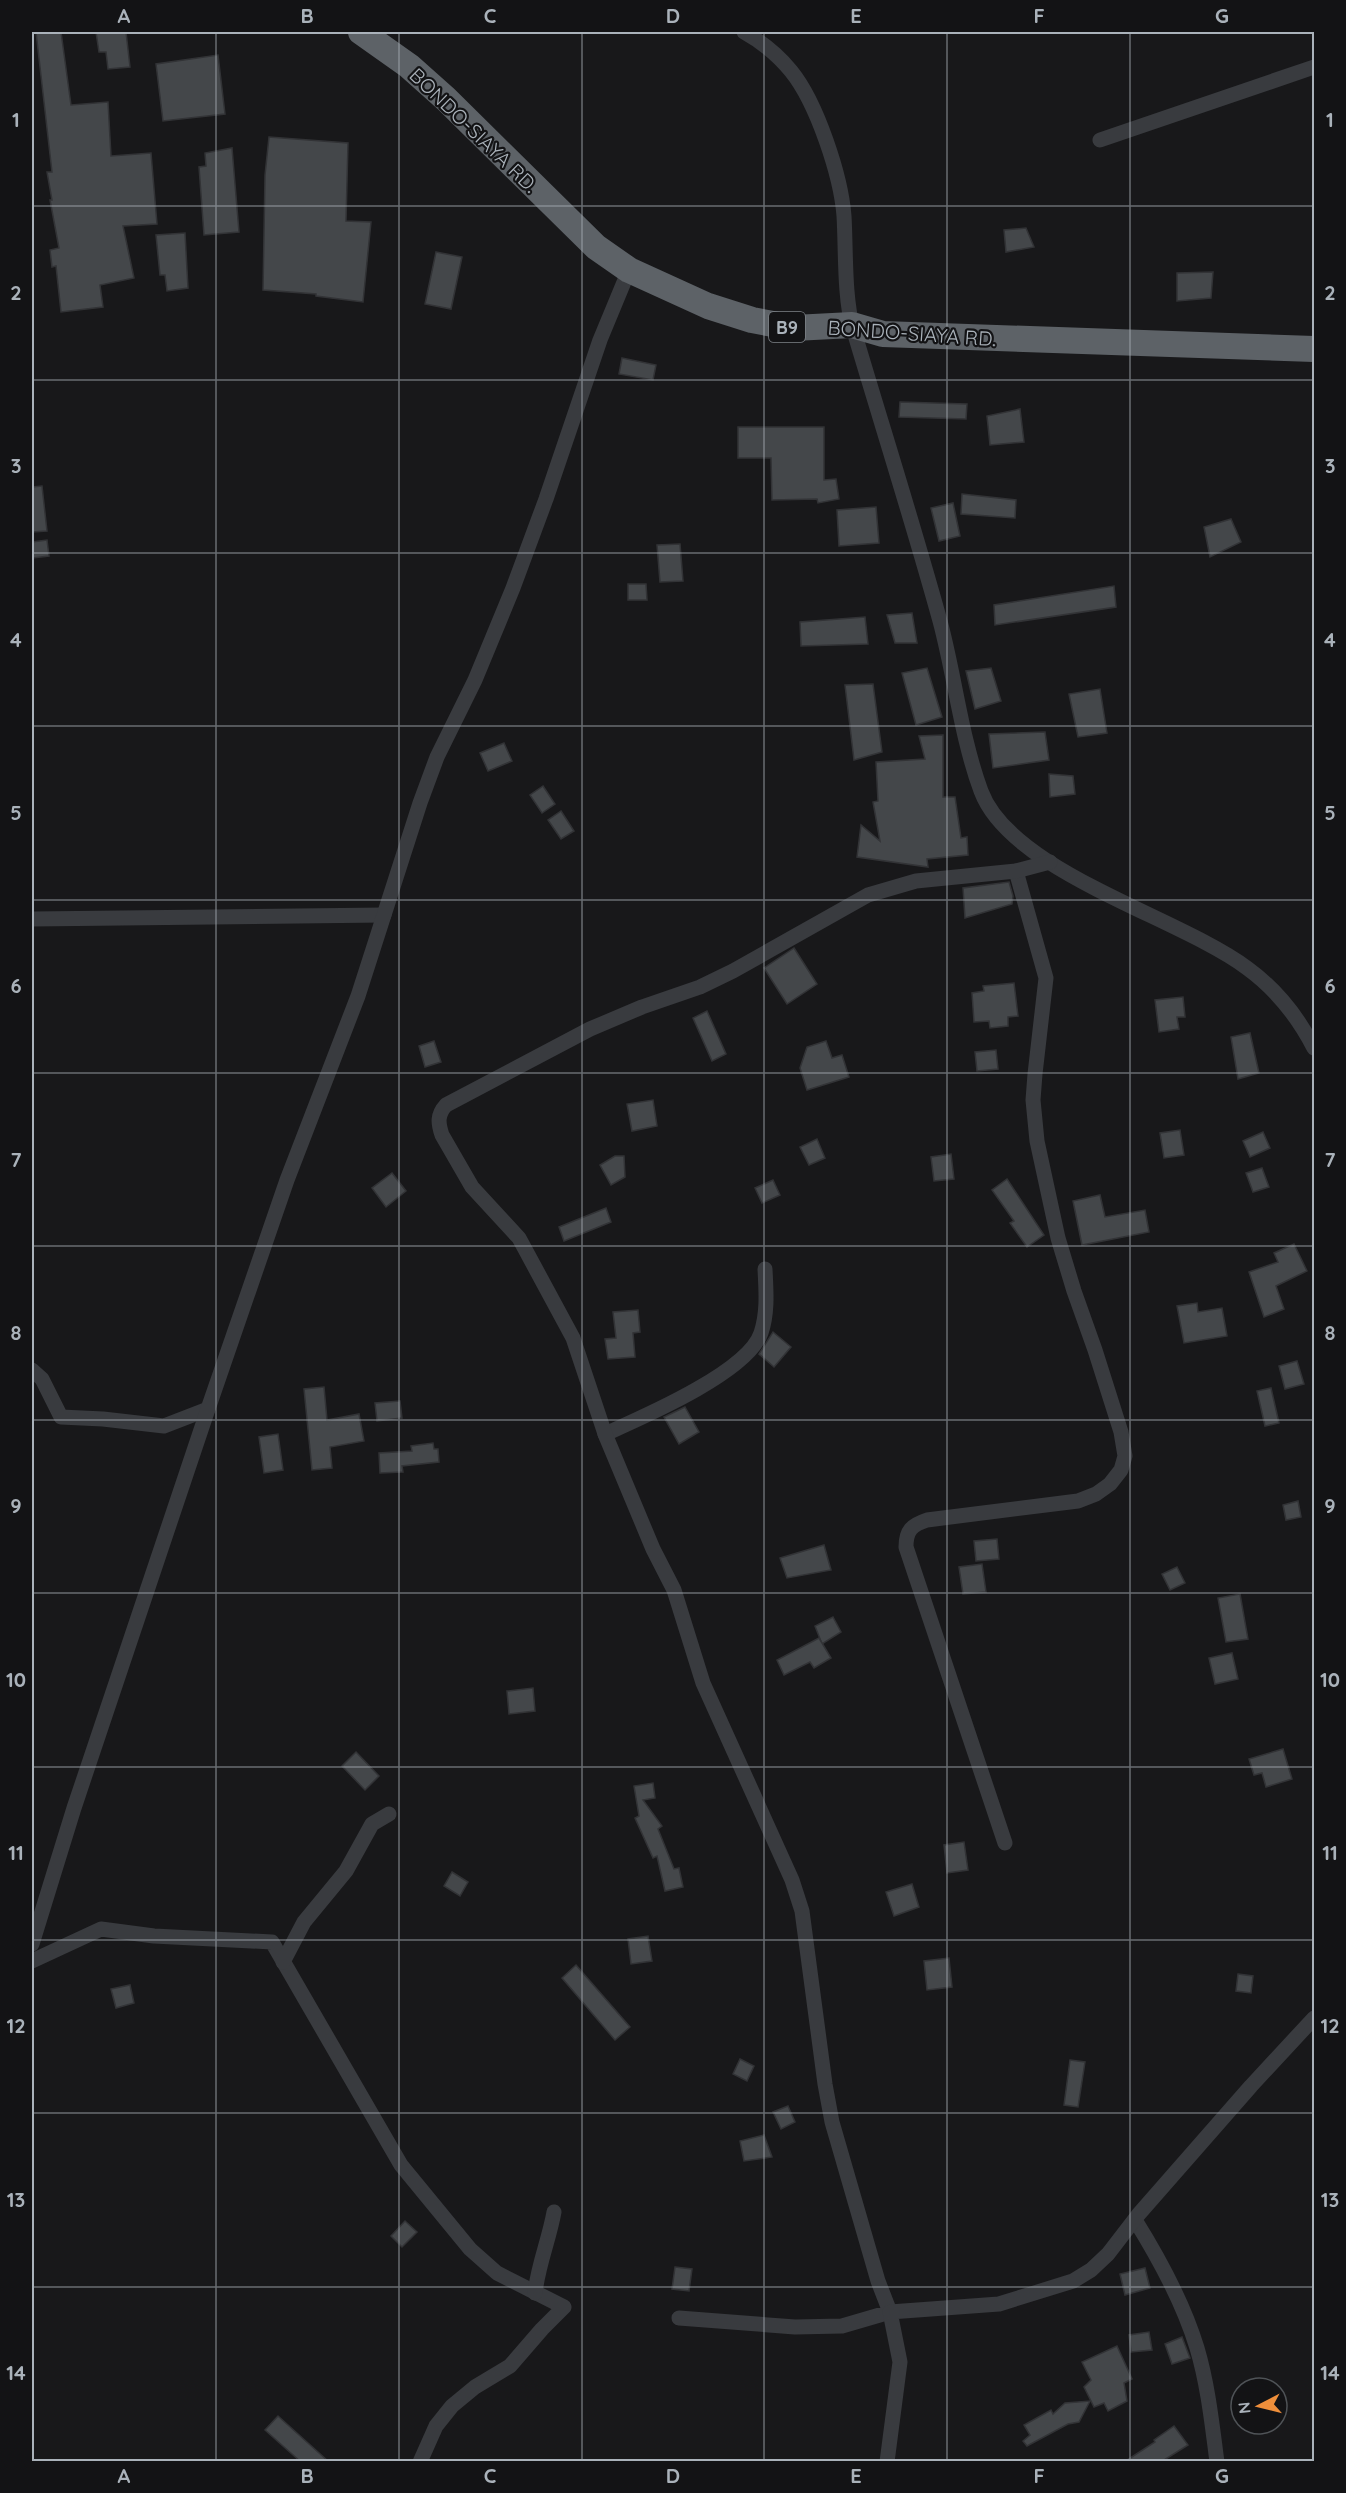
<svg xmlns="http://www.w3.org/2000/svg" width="1346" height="2493" font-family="Quicksand,sans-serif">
	<rect width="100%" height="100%" fill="#18181a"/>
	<!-- building -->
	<g fill="#44474a" stroke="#323336" stroke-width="1.5">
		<path d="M36 32H61L71 105 108 102 111 156 151 153 157 224 123 226 134 278 100 285 103 307 61 312 56 266 52 267 50 250 59 248 50 200H52L47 172H52Z"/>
		<path d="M96 32H126L130 67 108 69 106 52H99Z"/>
		<path d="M218 55 225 114 163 121 156 64Z"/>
		<path d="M269 137 348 143 346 221 371 222 363 302 316 296V294L263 290 265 175Z"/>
		<path d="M232 148 239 232 204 235 199 167 206 166 205 153Z"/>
		<path d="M1026 228 1034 247 1006 252 1004 230Z"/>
		<path d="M185 233 188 288 167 291 165 275H160L156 235Z"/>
		<path d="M436 252 462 257 451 309 425 304Z"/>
		<path d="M1213 272 1211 298 1177 301V273Z"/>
		<path d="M622 358 656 365 653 380 619 374Z"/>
		<path d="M900 402 967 404 966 419 899 417Z"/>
		<path d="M1020 409 1024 442 990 445 987 416Z"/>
		<path d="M738 427H824V480L836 479 839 499 818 503 817 499 772 500 771 458H738Z"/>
		<path d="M42 486 47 531 32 532V487Z"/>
		<path d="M962 494 1016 500 1015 518 961 514Z"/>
		<path d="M953 503 960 536 939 541 931 508Z"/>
		<path d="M876 507 879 543 839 546 837 510Z"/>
		<path d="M1231 519 1241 542 1210 557 1204 527Z"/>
		<path d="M47 540 49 556 33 558 32 542Z"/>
		<path d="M680 544 683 581 660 582 657 545Z"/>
		<path d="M628 584H646L647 600H628Z"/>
		<path d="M1114 586 1116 607 995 625 994 605Z"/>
		<path d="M912 613 917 643H895L887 615Z"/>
		<path d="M865 617 868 644 801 646 800 622Z"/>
		<path d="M927 668 942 717 916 725 902 673Z"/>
		<path d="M991 668 1001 701 975 709 966 671Z"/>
		<path d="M873 684 882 752 854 760 845 685Z"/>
		<path d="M1100 689 1107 733 1078 737 1069 694Z"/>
		<path d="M1045 732 1049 760 993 768 989 734Z"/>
		<path d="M943 735V797H955L961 838 967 837 968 855 927 859 928 867 857 857 861 825 880 841 873 802 878 801 876 762 925 759 919 736Z"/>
		<path d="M504 743 512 761 488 771 480 753Z"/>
		<path d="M1049 774 1073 776 1075 794 1050 797Z"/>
		<path d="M543 786 555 804 542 813 530 795Z"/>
		<path d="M561 811 574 831 561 839 548 820Z"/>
		<path d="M1009 882 1013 896 1012 904 965 918 963 888Z"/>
		<path d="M794 948 817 984 787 1004 764 968Z"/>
		<path d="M1014 983 1018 1016 1008 1017V1026L990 1028 989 1021 974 1022 972 993 984 991 983 986Z"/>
		<path d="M1183 997 1185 1017H1177L1179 1029 1159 1032 1155 1000Z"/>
		<path d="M707 1011 726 1054 712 1061 693 1018Z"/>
		<path d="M1250 1033 1259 1073 1238 1079 1231 1037Z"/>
		<path d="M434 1041 441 1062 425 1067 419 1046Z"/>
		<path d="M826 1041 832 1058 842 1055 849 1077 807 1090 800 1068 807 1047Z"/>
		<path d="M996 1050 998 1069 977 1071 975 1052Z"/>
		<path d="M653 1100 657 1126 632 1131 627 1104Z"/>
		<path d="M1180 1130 1184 1155 1164 1158 1160 1133Z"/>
		<path d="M1263 1132 1270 1148 1250 1157 1243 1141Z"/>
		<path d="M817 1139 825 1158 809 1165 800 1147Z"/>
		<path d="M951 1154 954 1179 934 1181 931 1157Z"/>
		<path d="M615 1156H624L625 1177 611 1185 600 1165Z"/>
		<path d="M1262 1168 1269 1187 1253 1192 1246 1173Z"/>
		<path d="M392 1173 406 1191 386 1207 372 1188Z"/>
		<path d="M1007 1179 1044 1235 1027 1247 1010 1223 1014 1221 992 1190Z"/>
		<path d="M773 1180 780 1195 762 1203 755 1188Z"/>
		<path d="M1100 1195 1105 1217 1145 1210 1149 1232 1082 1245 1073 1201Z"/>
		<path d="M606 1208 611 1222 564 1241 559 1227Z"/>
		<path d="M1294 1244 1307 1271 1276 1286 1284 1309 1264 1317 1249 1272 1278 1262 1274 1253Z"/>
		<path d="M1197 1303 1198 1312 1222 1308 1227 1336 1184 1343 1177 1306Z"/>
		<path d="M638 1310 640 1332 633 1333 635 1357 608 1359 605 1339 616 1338 613 1312Z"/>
		<path d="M773 1332 791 1347 774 1367 759 1354Z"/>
		<path d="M1297 1361 1304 1384 1285 1389 1279 1366Z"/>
		<path d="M324 1387 327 1420 359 1414 364 1441 330 1447 332 1468 312 1470 304 1389Z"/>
		<path d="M1271 1388 1279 1423 1265 1426 1257 1391Z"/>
		<path d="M400 1401 402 1418 377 1421 375 1403Z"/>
		<path d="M685 1407 699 1432 679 1444 664 1417Z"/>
		<path d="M278 1434 283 1470 264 1473 259 1437Z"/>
		<path d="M433 1443 434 1449H438L439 1462 402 1466 403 1472 380 1473 379 1453 412 1451 411 1446Z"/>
		<path d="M1298 1501 1301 1517 1286 1520 1283 1505Z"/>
		<path d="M997 1539 999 1559 976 1561 974 1541Z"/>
		<path d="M824 1545 831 1570 787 1578 780 1558Z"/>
		<path d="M982 1564 986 1592 963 1594 959 1567Z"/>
		<path d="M1177 1567 1185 1583 1170 1590 1162 1574Z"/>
		<path d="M1240 1594 1248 1639 1226 1642 1218 1598Z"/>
		<path d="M833 1617 841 1632 822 1644 815 1626Z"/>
		<path d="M819 1638 831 1658 814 1668 810 1662 784 1675 777 1660Z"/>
		<path d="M1232 1653 1238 1679 1215 1684 1209 1658Z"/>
		<path d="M533 1688 535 1711 509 1714 507 1691Z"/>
		<path d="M1283 1749 1292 1779 1266 1787 1262 1773 1254 1775 1249 1759Z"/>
		<path d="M356 1752 379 1776 365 1790 342 1766Z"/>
		<path d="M653 1783 655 1798 643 1800 662 1826 658 1829 674 1869 679 1868 683 1887 665 1891 657 1856 653 1858 635 1818 639 1816 634 1786Z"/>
		<path d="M964 1842 968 1870 947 1873 944 1845Z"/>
		<path d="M452 1872 468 1882 460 1896 444 1886Z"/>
		<path d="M912 1884 919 1907 894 1916 886 1892Z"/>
		<path d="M648 1936 652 1961 631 1964 628 1939Z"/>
		<path d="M949 1958 952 1987 927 1990 924 1961Z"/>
		<path d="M576 1965 630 2027 615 2040 562 1978Z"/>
		<path d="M1238 1974 1253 1976 1251 1993 1236 1991Z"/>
		<path d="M130 1985 134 2003 116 2008 111 1989Z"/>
		<path d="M740 2059 754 2066 747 2081 733 2074Z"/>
		<path d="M1070 2060 1085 2062 1078 2107 1064 2105Z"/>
		<path d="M788 2106 795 2122 781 2129 773 2112Z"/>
		<path d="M764 2135 772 2157 744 2161 740 2141Z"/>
		<path d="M405 2221 417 2232 402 2247 391 2236Z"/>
		<path d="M675 2267 692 2269 689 2291 672 2289Z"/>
		<path d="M1145 2268 1150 2288 1125 2295 1120 2274Z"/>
		<path d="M1149 2332 1152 2350 1131 2352 1129 2335Z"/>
		<path d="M1182 2337 1190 2358 1172 2364 1165 2344Z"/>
		<path d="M1117 2346 1132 2379 1124 2383 1127 2401 1108 2411 1104 2403 1094 2407 1084 2387 1091 2380 1082 2362Z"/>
		<path d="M1090 2401 1079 2422 1068 2424 1027 2446 1023 2441 1030 2435 1024 2425 1051 2410 1053 2414 1065 2403Z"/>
		<path d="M278 2416 329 2462H301L265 2430Z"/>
		<path d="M1174 2426 1188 2445 1161 2462H1124L1155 2442 1154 2440Z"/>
	</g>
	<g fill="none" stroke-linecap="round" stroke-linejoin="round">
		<!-- minor -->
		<g stroke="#393b3f" stroke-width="15">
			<path d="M744 32C762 42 778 55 791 71 817 103 841 176 844 216 846 249 844 297 853 328 882 426 913 523 940 621 955 677 961 737 981 791 1011 872 1179 917 1247 968 1276 989 1298 1017 1314 1048"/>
			<path d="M1100 140 1314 67"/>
			<path d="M32 919 384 915"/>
			<path d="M32 1370 42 1379 61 1417 103 1419 164 1426 208 1409"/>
			<path d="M605 1434C643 1417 748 1372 761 1333 768 1312 766 1290 765 1269"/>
			<path d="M1005 1843 906 1547C906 1530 912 1525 927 1520L1078 1501 1096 1494 1110 1484 1121 1470 1125 1456 1121 1432 1095 1350 1074 1291 1058 1238 1037 1141 1033 1100 1035 1074 1046 978 1016 871"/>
			<path d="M32 1944 74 1808 208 1409 287 1180 358 996 420 803 437 757 475 680 513 588 546 499 600 340 629 270"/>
			<path d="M32 1961 101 1929 154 1936 272 1942 401 2165 470 2249 497 2273 564 2307 542 2329 510 2366 475 2387 452 2406 436 2426 420 2462"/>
			<path d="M283 1962 304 1922 346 1871 372 1824 389 1814"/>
			<path d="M1135 2220C1160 2260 1183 2302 1197 2348 1208 2385 1212 2424 1217 2462"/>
			<path d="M535 2293C538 2265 549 2240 554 2212"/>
			<path d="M679 2318 795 2327 842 2326 890 2312 878 2281 832 2122 825 2084 802 1911 792 1880 703 1683 674 1590 653 1549 605 1434 573 1338 519 1238 472 1187 442 1135C438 1123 437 1115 446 1105L590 1029 642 1007 700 987 733 971 868 895 916 881 1016 871 1050 862"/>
			<path d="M887 2462 900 2362 890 2312 999 2304 1073 2281 1091 2270 1108 2254 1138 2215 1251 2086 1314 2018"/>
		</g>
		<!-- trunk -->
		<path stroke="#5d6267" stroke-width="26" d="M361 32 409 66 446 99 596 247 629 270 708 306 752 320 794 328 852 325 883 334 1314 349"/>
	</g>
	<!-- grid -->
	<path fill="none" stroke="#aab2ba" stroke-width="1.5" stroke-opacity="0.55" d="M216 32V2462M399 32V2462M582 32V2462M764 32V2462M947 32V2462M1130 32V2462M32 206H1314M32 380H1314M32 553H1314M32 726H1314M32 900H1314M32 1073H1314M32 1246H1314M32 1420H1314M32 1593H1314M32 1767H1314M32 1940H1314M32 2113H1314M32 2287H1314"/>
	<g text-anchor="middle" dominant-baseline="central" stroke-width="4.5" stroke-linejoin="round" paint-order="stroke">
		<!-- shield labels -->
		<rect fill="#131315" stroke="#7d8288" stroke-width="1.5" x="769" y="312" width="36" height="30" rx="4.5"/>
		<g font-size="18" font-weight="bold" fill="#aab2ba">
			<text x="787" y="327">B9</text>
		</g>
		<!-- street labels -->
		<g font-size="20" fill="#aab2ba" stroke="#131315">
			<text transform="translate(474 130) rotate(44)">BONDO-SIAYA RD.</text>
			<text transform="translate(912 333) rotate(4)">BONDO-SIAYA RD.</text>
		</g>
	</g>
	<!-- border -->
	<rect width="1346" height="2493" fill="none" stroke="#131315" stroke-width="66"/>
	<!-- north arrow -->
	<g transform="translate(1259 2406) rotate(263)"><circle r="28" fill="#131315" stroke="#4f5357" stroke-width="1.5"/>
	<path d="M0-4.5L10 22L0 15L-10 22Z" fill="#ef8f3b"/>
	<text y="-9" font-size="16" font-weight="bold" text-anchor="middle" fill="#aab2ba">N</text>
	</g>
	<rect x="33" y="33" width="1280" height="2427" fill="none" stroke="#aab2ba" stroke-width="2"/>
	<g font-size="20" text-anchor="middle" font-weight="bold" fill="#aab2ba">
		<text x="124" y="23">A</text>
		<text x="307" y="23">B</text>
		<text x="490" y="23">C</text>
		<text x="673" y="23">D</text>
		<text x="856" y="23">E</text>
		<text x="1039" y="23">F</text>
		<text x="1222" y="23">G</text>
		<text x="16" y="127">1</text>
		<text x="1330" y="127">1</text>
		<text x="16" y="300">2</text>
		<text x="1330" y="300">2</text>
		<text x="16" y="473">3</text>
		<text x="1330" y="473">3</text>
		<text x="16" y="647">4</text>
		<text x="1330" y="647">4</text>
		<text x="16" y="820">5</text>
		<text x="1330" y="820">5</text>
		<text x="16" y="993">6</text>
		<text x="1330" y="993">6</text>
		<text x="16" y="1167">7</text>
		<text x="1330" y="1167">7</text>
		<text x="16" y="1340">8</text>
		<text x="1330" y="1340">8</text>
		<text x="16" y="1513">9</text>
		<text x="1330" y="1513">9</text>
		<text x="16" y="1687">10</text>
		<text x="1330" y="1687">10</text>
		<text x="16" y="1860">11</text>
		<text x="1330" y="1860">11</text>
		<text x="16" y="2033">12</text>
		<text x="1330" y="2033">12</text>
		<text x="16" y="2207">13</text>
		<text x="1330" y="2207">13</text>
		<text x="16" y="2380">14</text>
		<text x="1330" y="2380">14</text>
		<text x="124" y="2483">A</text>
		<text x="307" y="2483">B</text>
		<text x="490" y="2483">C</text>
		<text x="673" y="2483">D</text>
		<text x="856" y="2483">E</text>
		<text x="1039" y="2483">F</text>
		<text x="1222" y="2483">G</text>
	</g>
</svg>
